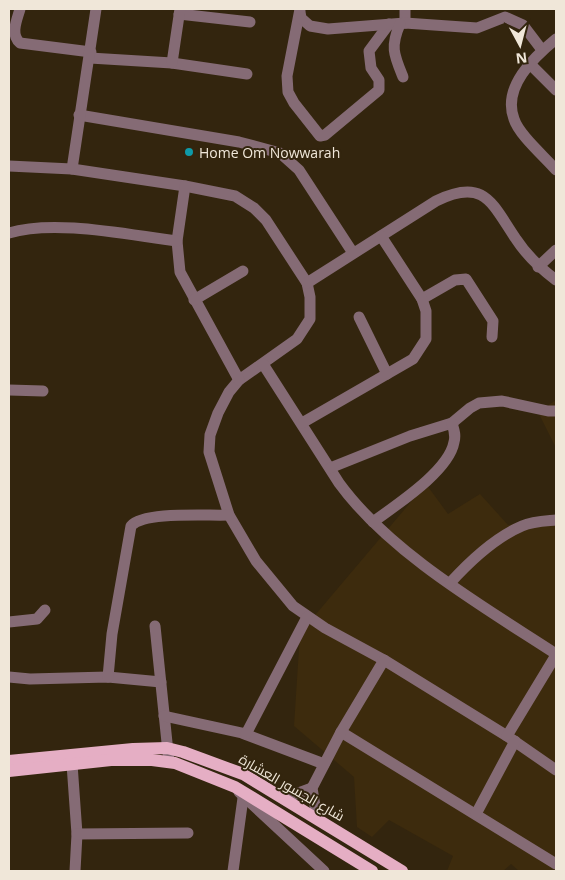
<svg xmlns="http://www.w3.org/2000/svg" width="565" height="880" font-family="'Open Sans',Cairo,sans-serif">
	<rect width="100%" height="100%" fill="#33250e"/>
	<!-- built -->
	<g fill="#3d2b0d">
		<path d="M556 400V448L538 412Z"/>
		<path d="M426 484 448 514 480 494 508 525 556 517V871H519L511 864 503 871H447L453 856 389 820 372 837 357 827 354 777 294 726 300 633Z"/>
	</g>
	<g fill="none" stroke-linecap="round" stroke-linejoin="round">
		<!-- minor -->
		<g stroke="#856b75" stroke-width="11">
			<path d="M20 9C17 20 10 34 20 43L91 52"/>
			<path d="M300 9 287 76 288 92 294 103 320 136 325 135 379 90V80L371 68 369 51 389 24"/>
			<path d="M405 9V23"/>
			<path d="M300 12 301 18 310 26 328 29 405 23 477 28 505 17 523 25 542 50"/>
			<path d="M179 14 250 22"/>
			<path d="M400 24C390 47 394 55 403 77"/>
			<path d="M556 39C534 57 502 87 514 119 519 135 545 157 556 170"/>
			<path d="M90 58 172 63 247 74"/>
			<path d="M172 63 180 9"/>
			<path d="M530 64 556 90"/>
			<path d="M79 115 239 142 280 153 299 170 353 253"/>
			<path d="M9 166 72 169 185 186 235 196 254 208 266 220 307 283 310 297V319L297 339 239 380 229 392 218 413 210 435 209 452 229 515 256 561 293 606 325 628 384 660 507 736 556 770"/>
			<path d="M72 169 96 9"/>
			<path d="M185 186 177 241 180 272 239 380"/>
			<path d="M9 233C55 219 128 235 177 241"/>
			<path d="M538 267 556 250"/>
			<path d="M307 283 436 201C485 177 492 204 516 239 527 256 540 268 556 280"/>
			<path d="M422 299 455 280 466 279 493 321 492 337"/>
			<path d="M194 300 243 271"/>
			<path d="M359 317 387 374"/>
			<path d="M263 364 339 483C390 553 484 607 556 654"/>
			<path d="M9 390 43 391"/>
			<path d="M302 423 413 359 426 339V311L422 299 381 236"/>
			<path d="M330 468 410 436 452 423 470 408 479 403 502 401 548 411H556"/>
			<path d="M373 522C396 505 449 471 454 442 456 435 454 430 452 423"/>
			<path d="M450 583C470 561 494 538 522 526 533 521 545 521 556 520"/>
			<path d="M9 622 37 619 45 610"/>
			<path d="M155 626 169 762"/>
			<path d="M9 677 30 679 108 677 161 682"/>
			<path d="M108 677 112 634 131 526C144 511 208 516 229 515"/>
			<path d="M164 716 242 733 324 764"/>
			<path d="M341 732 556 864"/>
			<path d="M246 734 307 617"/>
			<path d="M507 736 556 655"/>
			<path d="M72 764 77 834 75 871"/>
			<path d="M239 792 324 871"/>
			<path d="M285 798 312 788"/>
			<path d="M476 814 515 741"/>
			<path d="M317 818 312 788 341 732 384 660"/>
			<path d="M77 834 188 833"/>
			<path d="M233 871 243 798"/>
		</g>
		<!-- major -->
		<g stroke="#e5aec4" stroke-width="12">
			<path d="M9 761 133 749 167 748 183 752 243 774 402 871"/>
			<path d="M9 771 111 760H152L175 763 235 787 372 871"/>
		</g>
	</g>
	<!-- markers -->
	<circle fill="#0f9aa8" stroke="#33250e" stroke-width="2" cx="189" cy="152" r="5"/>
	<g text-anchor="middle" dominant-baseline="central" stroke-width="4" stroke-linejoin="round" paint-order="stroke">
		<!-- poi labels -->
		<g font-size="14" fill="#f0e7d9" stroke="#33250e" text-anchor="start">
			<text x="199" y="152">Home Om Nowwarah</text>
		</g>
		<!-- street labels -->
		<g font-size="14" fill="#f0e7d9" stroke="#33250e">
			<text transform="translate(292 787) rotate(30)">شارع الجسور العشارة</text>
		</g>
	</g>
	<!-- border -->
	<rect width="565" height="880" fill="none" stroke="#f0e7d9" stroke-width="20"/>
	<!-- north arrow -->
	<g transform="translate(520 45) rotate(173)" stroke="#33250e" stroke-width="4" paint-order="stroke">
	<path d="M0-4L9 19L0 12L-9 19Z" fill="#f0e7d9"/>
	<text y="-8" font-size="14" font-weight="bold" text-anchor="middle" fill="#f0e7d9">N</text>
	</g>
</svg>
